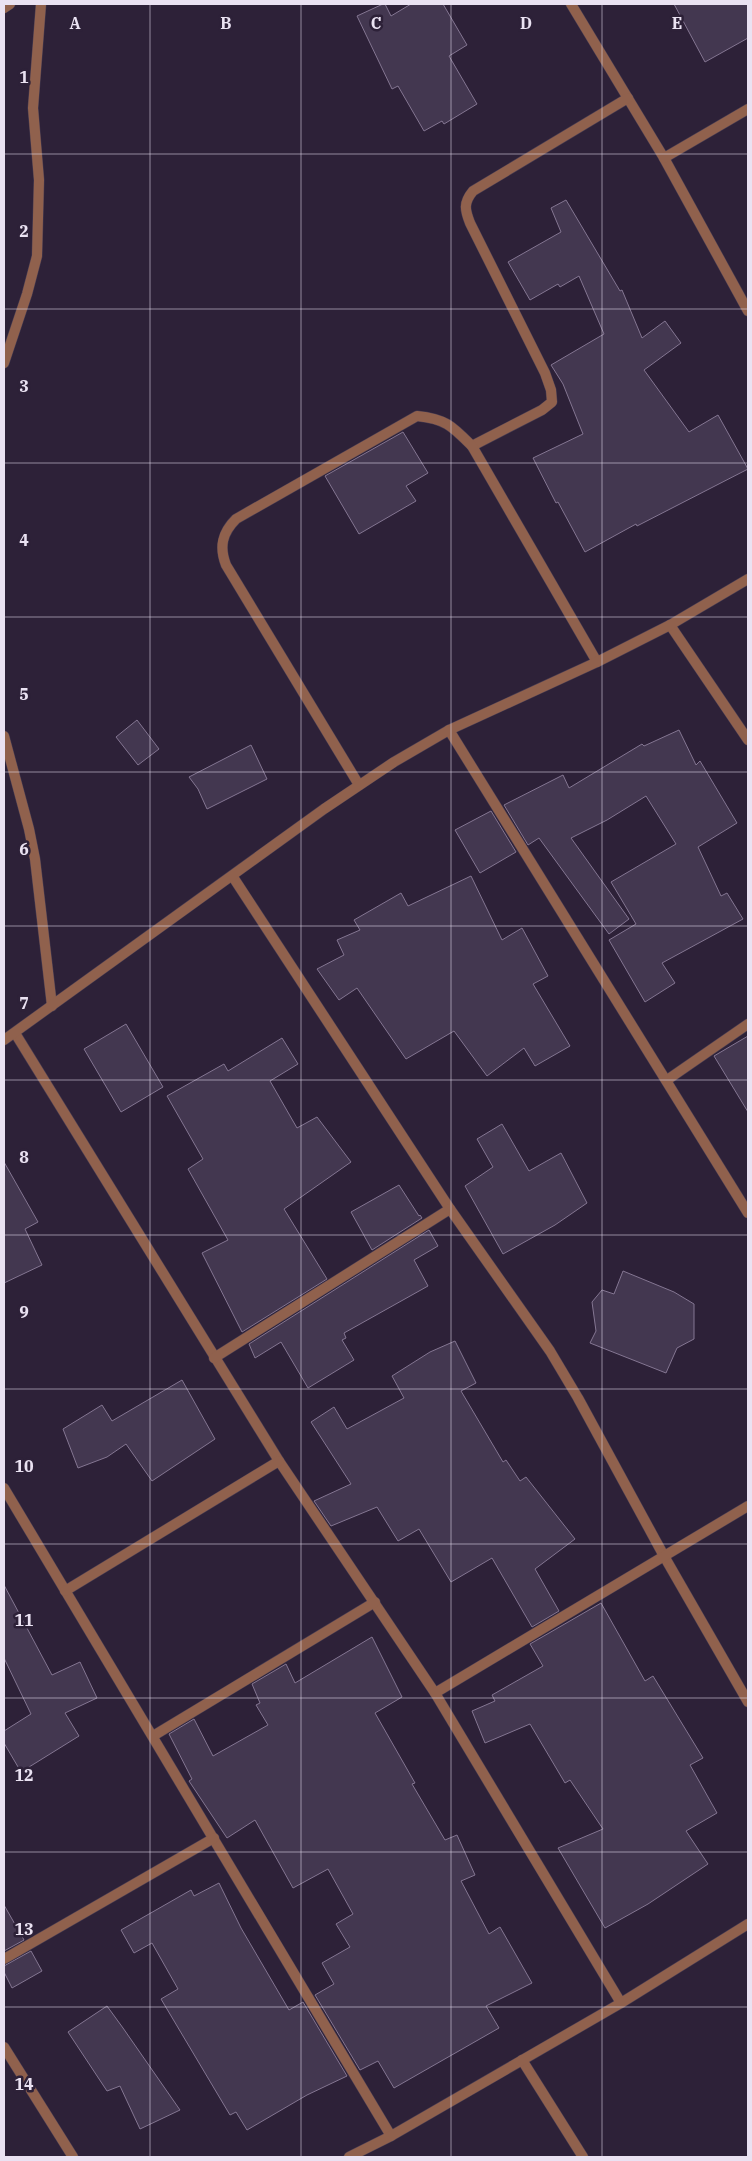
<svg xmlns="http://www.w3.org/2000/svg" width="752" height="2161" font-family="'IBM Plex Serif',serif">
	<rect width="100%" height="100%" fill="#2d2138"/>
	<!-- building -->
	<g fill="#433750" stroke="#847692">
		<path d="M383 4H385L391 16 411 4H443L467 45 449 56 477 104 444 124 442 121 424 131 398 86 392 89 357 16Z"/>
		<path d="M674 4H748V38L705 62Z"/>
		<path d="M566 200 620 291 622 290 642 338 665 321 681 343 644 370 689 432 718 415 748 469 637 526 636 524 585 552 558 502 556 503 533 458 583 434 563 384 551 365 604 334 579 276 560 287 558 284 530 300 508 262 561 232 551 208Z"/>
		<path d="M403 432 428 473 406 486 416 501 359 534 325 476Z"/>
		<path d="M137 720 159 749 138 765 116 737Z"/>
		<path d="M679 730 696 765 700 761 737 823 698 847 721 896 727 893 743 919 662 963 675 983 645 1002 609 940 636 924 611 882 676 844 646 796 607 820 571 838 629 919 609 934 539 838 528 845 504 805 563 775 569 788 642 744 644 746Z"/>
		<path d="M251 745 267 779 207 809 198 789 189 777Z"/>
		<path d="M491 811 516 852 480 873 455 830Z"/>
		<path d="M471 876 502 940 522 928 548 976 533 984 570 1046 535 1066 524 1048 487 1076 454 1031 406 1059 357 988 339 1000 317 969 344 955 337 940 360 930 354 920 401 893 408 906Z"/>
		<path d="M126 1024 163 1087 121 1112 84 1049Z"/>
		<path d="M748 1036V1112L714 1056Z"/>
		<path d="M282 1038 298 1064 270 1081 297 1128 317 1117 351 1162 284 1209 327 1279 242 1332 202 1253 228 1240 188 1169 203 1159 167 1096 224 1064 228 1071Z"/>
		<path d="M502 1124 529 1171 561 1153 587 1203 555 1225 503 1254 465 1186 493 1167 477 1139Z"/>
		<path d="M4 1162 38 1222 25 1229 42 1265 4 1283Z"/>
		<path d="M399 1185 419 1216 420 1215 422 1218 372 1250 351 1212Z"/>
		<path d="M429 1230 438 1246 414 1260 428 1286 344 1333 346 1338 342 1340 354 1360 308 1388 281 1342 255 1358 249 1344Z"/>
		<path d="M623 1271 674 1292 694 1304V1339L677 1348 666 1373 590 1343 596 1331 592 1302 602 1290 614 1294Z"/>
		<path d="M455 1341 476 1383 461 1391 503 1462 506 1460 520 1481 526 1477 575 1539 535 1569 559 1611 532 1627 492 1558 451 1582 419 1529 398 1541 377 1507 331 1526 314 1501 351 1484 311 1422 334 1407 347 1429 404 1398 392 1376 430 1352Z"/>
		<path d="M182 1380 215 1439 152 1481 126 1444 107 1457 78 1468 63 1429 102 1405 112 1421Z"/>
		<path d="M4 1585 52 1675 80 1662 97 1698 65 1713 79 1736 21 1772 4 1743V1731L31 1714 4 1658Z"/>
		<path d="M601 1603 645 1681 653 1676 703 1758 690 1765 717 1813 686 1831 708 1864 648 1904 605 1928 558 1848 603 1829 570 1780 565 1783 530 1724 485 1743 472 1711 495 1701 492 1695 543 1666 530 1644Z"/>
		<path d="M372 1637 402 1697 375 1713 415 1783 412 1784 445 1840 457 1835 475 1875 461 1881 489 1934 500 1927 532 1983 486 2006 499 2028 394 2088 378 2061 360 2070 315 1995 334 1984 322 1963 350 1947 336 1924 353 1914 328 1869 293 1888 255 1820 227 1838 189 1781 192 1779 169 1734 194 1719 213 1756 268 1725 256 1705 260 1703 252 1684 286 1664 295 1683Z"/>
		<path d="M219 1883 241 1928 289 2010 303 2002 347 2076 307 2095 247 2130 236 2112 230 2115 161 1999 178 1989 152 1943 134 1953 121 1930 191 1890 194 1896Z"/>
		<path d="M4 1905 24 1940 4 1951Z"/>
		<path d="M31 1951 42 1971 12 1988 4 1972V1966Z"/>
		<path d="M107 2006 123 2028 180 2110 140 2129 120 2086 107 2091 68 2032Z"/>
	</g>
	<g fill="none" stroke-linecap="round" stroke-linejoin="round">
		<defs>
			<g id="minor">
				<path d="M571 4 664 158 748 311"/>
				<path d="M4 8 10 4"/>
				<path d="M664 158 748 109"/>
				<path d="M4 363 27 294 37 256 39 180 33 108 41 4"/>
				<path d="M472 446 542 410 552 402 551 390 545 373 470 223C465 210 463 203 473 191L628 98"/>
				<path d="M670 625 748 740"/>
				<path d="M449 730 748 1213"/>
				<path d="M4 736 29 829 35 859 52 1006"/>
				<path d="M359 785 226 565C219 547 222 533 236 519L417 416C446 419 452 426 472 446L597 662"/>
				<path d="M233 877 450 1209 550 1351 578 1398 664 1556 748 1702"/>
				<path d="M15 1033 279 1461 435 1693 621 2003"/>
				<path d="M4 1040 324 809 394 762 449 730 597 662 670 625 748 579"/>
				<path d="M667 1080 748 1024"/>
				<path d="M214 1358 450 1209"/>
				<path d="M4 1488 391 2136"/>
				<path d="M65 1591 279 1461"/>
				<path d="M435 1693 748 1506"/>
				<path d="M153 1736 375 1602"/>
				<path d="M4 1959 214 1838"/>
				<path d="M4 2047 73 2157"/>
				<path d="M522 2060 583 2157"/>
				<path d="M349 2157 391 2136 621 2003 748 1924"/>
			</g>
		</defs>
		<!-- minor casing -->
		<use href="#minor" stroke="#473c52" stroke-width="11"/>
		<!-- minor -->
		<use href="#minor" stroke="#90614d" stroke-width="10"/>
	</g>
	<!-- grid -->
	<path fill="none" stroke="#eae2f2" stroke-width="1" stroke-opacity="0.55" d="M150 4V2157M301 4V2157M451 4V2157M602 4V2157M4 154H748M4 309H748M4 463H748M4 617H748M4 772H748M4 926H748M4 1080H748M4 1235H748M4 1389H748M4 1544H748M4 1698H748M4 1852H748M4 2007H748"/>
	<g font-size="16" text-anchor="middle" font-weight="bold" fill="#eae2f2" stroke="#2d2138" stroke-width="5" stroke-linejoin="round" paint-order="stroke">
		<text x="75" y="29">A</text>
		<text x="226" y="29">B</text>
		<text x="376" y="29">C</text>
		<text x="526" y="29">D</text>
		<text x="677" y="29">E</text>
		<text x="24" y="83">1</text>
		<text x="24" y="237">2</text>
		<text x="24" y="392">3</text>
		<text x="24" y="546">4</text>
		<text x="24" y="700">5</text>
		<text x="24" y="855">6</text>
		<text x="24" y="1009">7</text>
		<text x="24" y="1163">8</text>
		<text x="24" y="1318">9</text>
		<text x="24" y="1472">10</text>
		<text x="24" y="1626">11</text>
		<text x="24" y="1781">12</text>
		<text x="24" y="1935">13</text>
		<text x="24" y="2090">14</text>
	</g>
	<!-- border -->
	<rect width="752" height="2161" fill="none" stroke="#eae2f2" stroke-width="10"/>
</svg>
